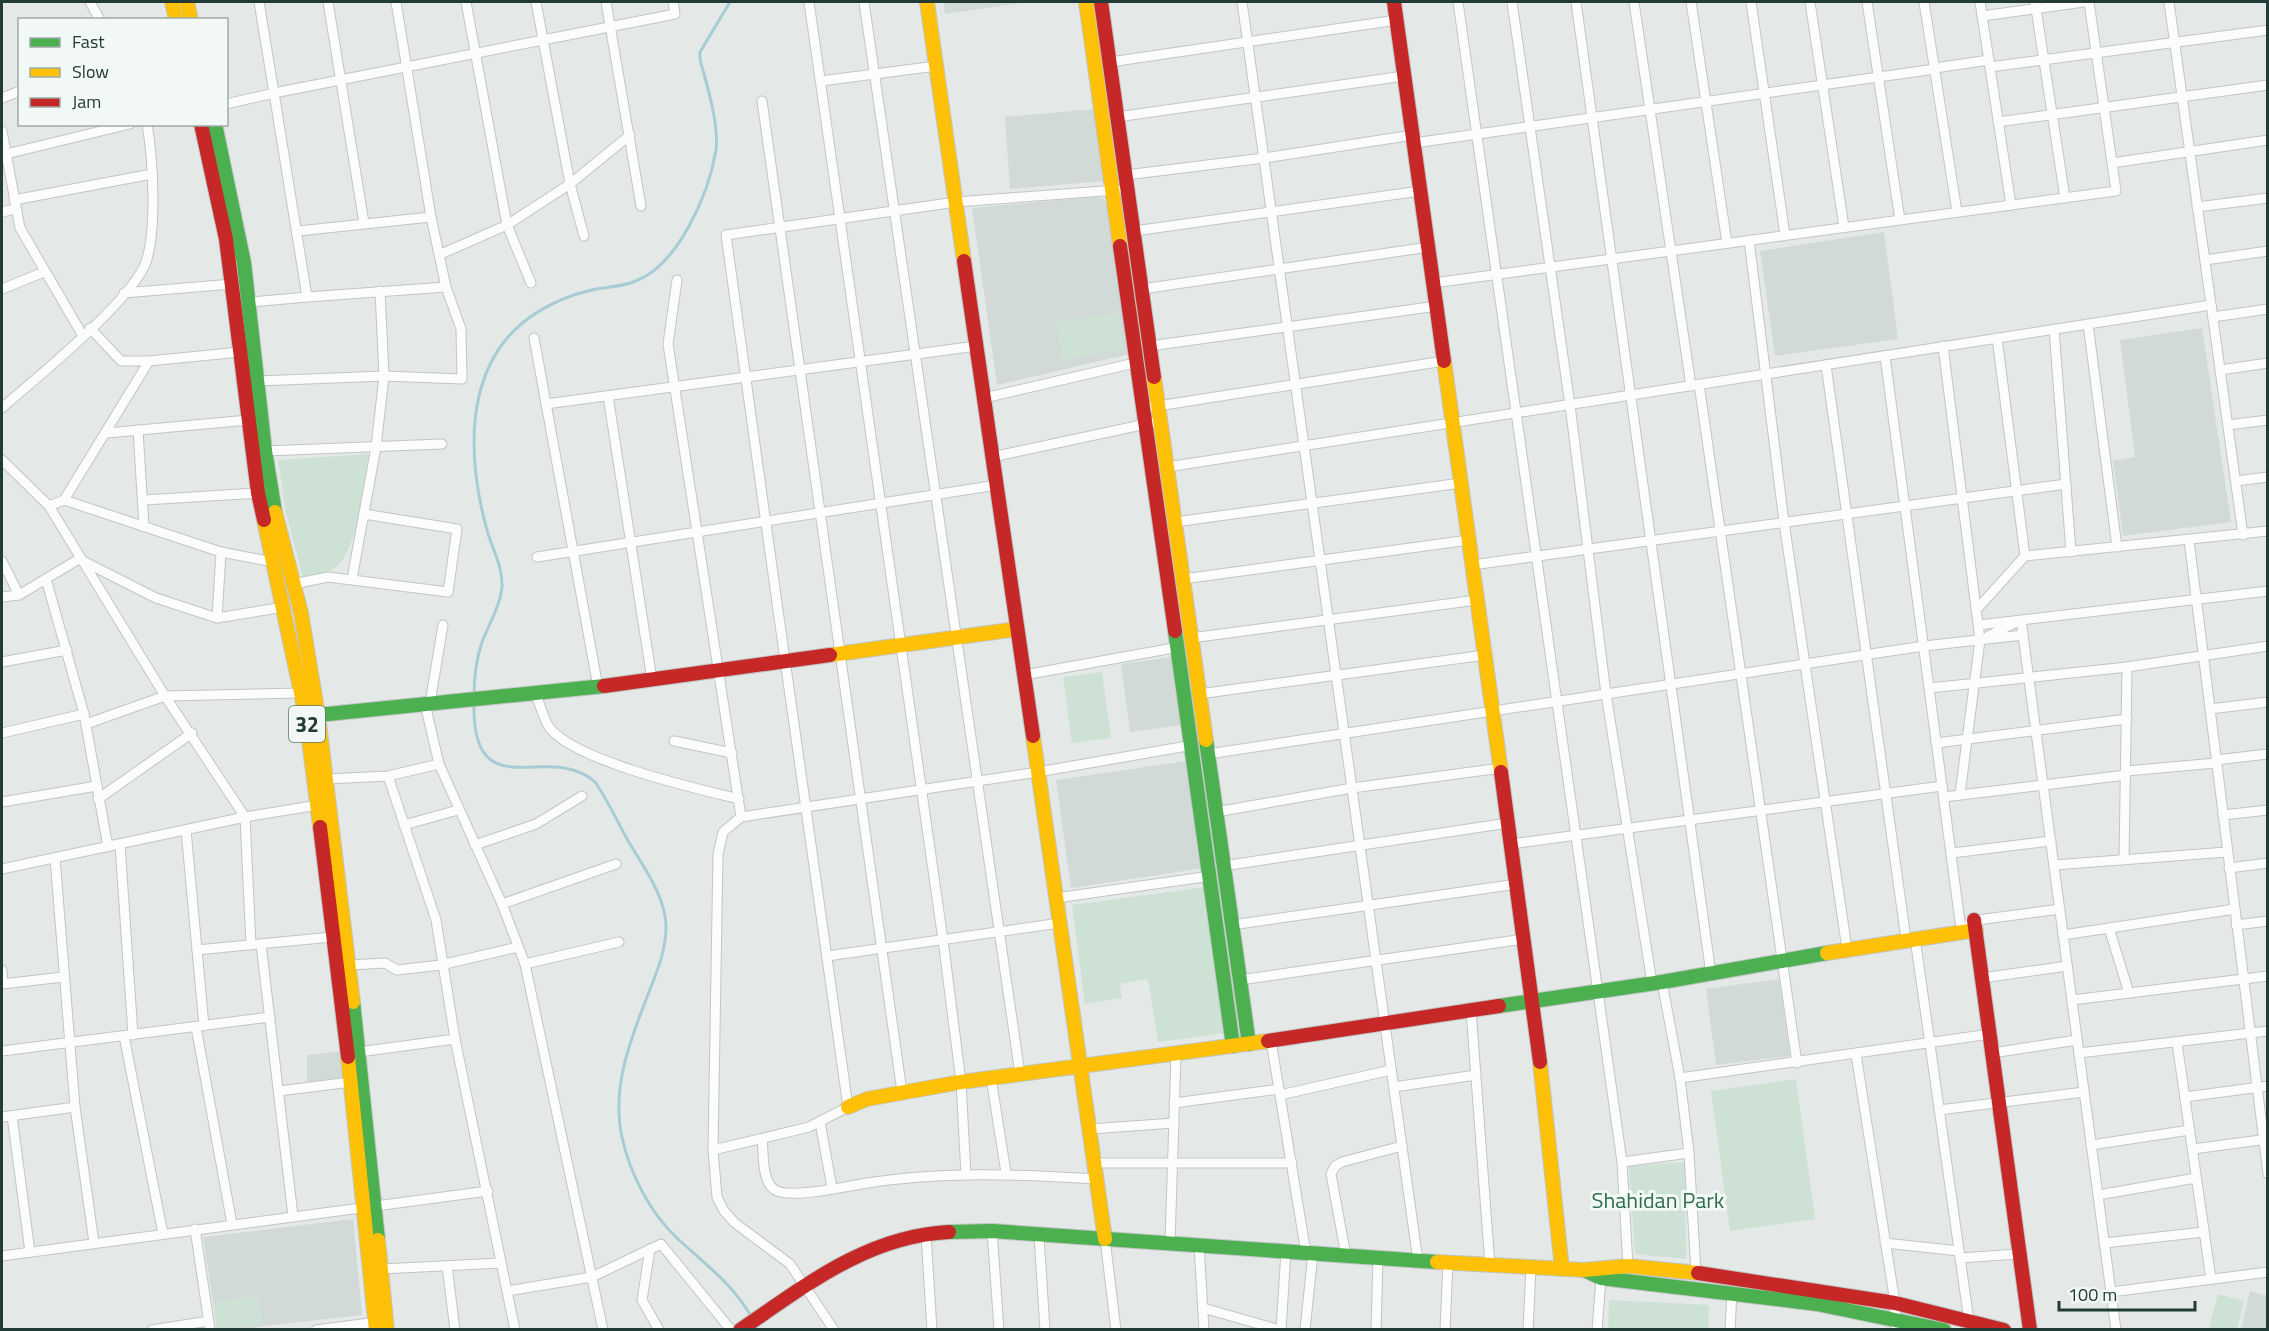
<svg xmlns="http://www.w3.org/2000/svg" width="2269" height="1331" font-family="'Titillium Web',sans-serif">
	<rect width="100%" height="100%" fill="#e4e9e7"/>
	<!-- built -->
	<g fill="#d2dad7">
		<path d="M943 2H1028L945 14Z"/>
		<path d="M1094 109 1104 181 1010 189 1005 117Z"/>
		<path d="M1094 197 1103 198 1107 203 1130 354 997 385 972 208Z"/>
		<path d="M1884 232 1898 339 1775 356 1760 251Z"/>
		<path d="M2202 328 2231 522 2123 536 2113 461 2135 457 2120 340Z"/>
		<path d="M1172 657 1182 725 1130 732 1121 664Z"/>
		<path d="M1187 761 1204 868 1071 888 1056 780Z"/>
		<path d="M1779 979 1790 1056 1716 1065 1706 989Z"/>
		<path d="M342 1051 346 1079 307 1083V1055Z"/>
		<path d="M353 1219 362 1315 239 1329H217L203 1237Z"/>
		<path d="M2250 1291 2267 1296V1329H2241Z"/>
	</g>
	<!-- green -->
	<g fill="#cee1d5">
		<path d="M1119 313 1124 350 1062 359 1057 322Z"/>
		<path d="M368 454C366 482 357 547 338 565 330 573 313 575 303 579L286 513 278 460Z"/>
		<path d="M1102 672 1111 738 1072 743 1063 677Z"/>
		<path d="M1206 887 1226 1033 1158 1042 1148 979 1120 984 1122 998 1085 1004 1072 905Z"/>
		<path d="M1796 1079 1815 1219 1730 1231 1711 1091Z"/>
		<path d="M1685 1162 1686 1259 1635 1254 1629 1166Z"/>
		<path d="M2218 1294 2244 1301 2237 1329H2209Z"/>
		<path d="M258 1296 262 1325 217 1329 214 1302Z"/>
		<path d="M1609 1300 1709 1305 1708 1329H1608Z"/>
	</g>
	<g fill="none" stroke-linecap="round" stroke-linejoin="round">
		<!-- stream -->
		<g stroke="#a7ccd4" stroke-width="3">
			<path d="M474 696C474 677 476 660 482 642 489 624 500 606 502 587 503 566 492 549 487 530 472 476 465 408 494 357 514 321 552 299 592 290 606 287 622 287 636 281 679 264 709 193 716 150 719 129 710 95 704 74 702 67 699 60 700 52L730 2"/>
			<path d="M474 702C471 811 549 740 595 782 607 799 616 819 626 837 641 864 666 895 666 927 666 950 657 972 649 992 631 1038 611 1087 622 1137 630 1174 650 1213 678 1239 705 1264 734 1285 752 1318"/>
		</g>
		<defs>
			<g id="street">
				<path d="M90 2 100 20"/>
				<path d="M259 2 274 93 675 14 673 2"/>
				<path d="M328 2 364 223"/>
				<path d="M466 2 507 225 531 283"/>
				<path d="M536 2 570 184 584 236"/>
				<path d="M606 2 641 206"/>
				<path d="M809 2 943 940 961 1082 966 1175"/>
				<path d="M864 2 1020 1074"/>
				<path d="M1242 2 1418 1261"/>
				<path d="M1458 2 1622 1162 1628 1266"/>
				<path d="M1512 2 1570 405 1606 694 1652 983"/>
				<path d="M1576 2 1711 974"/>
				<path d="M1634 2 1691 386"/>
				<path d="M1691 2 1727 243"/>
				<path d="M1751 2 1785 235"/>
				<path d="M1810 2 1844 227"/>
				<path d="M1867 2 1900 220"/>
				<path d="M1924 2 1957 212"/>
				<path d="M1980 2 2011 205"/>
				<path d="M2035 2 2065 198"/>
				<path d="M2169 2 2243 535"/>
				<path d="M1982 16 2084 2"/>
				<path d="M1110 62 1397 20"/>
				<path d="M1990 67 2268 30"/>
				<path d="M1935 68 1989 60"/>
				<path d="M821 81 936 66"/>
				<path d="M2 98 20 91"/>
				<path d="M762 101 902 1092"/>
				<path d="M226 104 274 93 307 297 250 302"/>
				<path d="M1117 117 1404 76"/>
				<path d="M1998 122 2268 85"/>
				<path d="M2 131 20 228 83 336"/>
				<path d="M1414 143 1935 69"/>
				<path d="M6 154 130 124"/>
				<path d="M2112 163 2268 140"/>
				<path d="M1126 175 1264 158 1413 135"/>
				<path d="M14 200 152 174"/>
				<path d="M2197 207 2268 198"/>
				<path d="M2 212 15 209"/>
				<path d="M298 231 431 217"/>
				<path d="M1134 231 1420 191"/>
				<path d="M1749 240 1784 522 1847 949"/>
				<path d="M441 254 507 225 570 184 630 135"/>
				<path d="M2205 260 2268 251"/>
				<path d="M677 280 668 344 741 817"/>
				<path d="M1433 283 2116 191 2089 2"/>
				<path d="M2 289 44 272"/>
				<path d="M1142 289 1429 247"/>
				<path d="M124 293 232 284"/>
				<path d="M307 297 446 287"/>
				<path d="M2213 317 2268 309"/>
				<path d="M2088 324 2117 547"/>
				<path d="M90 328 121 361H149L240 352"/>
				<path d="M2054 329 2071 552"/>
				<path d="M534 338 598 687"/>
				<path d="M1997 338 2025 556"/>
				<path d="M1150 346 1437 306"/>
				<path d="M1943 346 1980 640 1960 794"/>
				<path d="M1885 356 1960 922 1961 926 1971 929"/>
				<path d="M1826 365 1906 939"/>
				<path d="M2220 370 2268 363"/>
				<path d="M258 381 384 376 462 379 461 329 446 287 431 217 396 2"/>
				<path d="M1699 384 1797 1063"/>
				<path d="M608 396 652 680"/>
				<path d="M984 398 1139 362"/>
				<path d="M546 404 976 346"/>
				<path d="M2 408C36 378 132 301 146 262 157 229 153 158 147 124"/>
				<path d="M1145 408 1444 361"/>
				<path d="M2228 425 2268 420"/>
				<path d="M138 430 144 527"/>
				<path d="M107 433 248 420"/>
				<path d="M265 451 442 444"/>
				<path d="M992 457 1160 421"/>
				<path d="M2 460 49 506 165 696 245 817 251 945"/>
				<path d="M1167 467 2211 305"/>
				<path d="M2236 481 2268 477"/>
				<path d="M64 500 149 361"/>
				<path d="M144 500 258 493"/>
				<path d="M49 506 64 500 221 552 273 562"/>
				<path d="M1175 522 1461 483"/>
				<path d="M2189 540 2268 1174"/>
				<path d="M537 557 997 485"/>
				<path d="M2 561 19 595"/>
				<path d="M1472 565 2066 484"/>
				<path d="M46 579 84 714 108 847"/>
				<path d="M352 579 376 447 384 376 380 291"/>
				<path d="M1183 579 1469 540"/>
				<path d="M293 584 328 577 448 592 457 529 364 514"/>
				<path d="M2 597 19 595 79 559 156 598 217 618 284 607"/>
				<path d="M1977 609 2025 556 2268 531"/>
				<path d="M217 618 221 552"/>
				<path d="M1979 625 2268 591"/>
				<path d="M1988 636 2021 620 2116 1330"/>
				<path d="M1191 638 1477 600"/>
				<path d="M2 662 67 650"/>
				<path d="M1024 675 1179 647"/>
				<path d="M1930 688 2127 667 2268 646"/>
				<path d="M535 693C540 703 543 718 549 727 574 761 698 789 739 799"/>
				<path d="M1199 694 1485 655"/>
				<path d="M430 703 443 625"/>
				<path d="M425 704 439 764 502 904 525 964 603 1330"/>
				<path d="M2210 709 2268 702"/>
				<path d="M86 724 165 696 302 693"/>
				<path d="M2 733 84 714"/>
				<path d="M674 741 732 753"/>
				<path d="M1936 743 2127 719"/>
				<path d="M1208 754 1924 646 2023 635"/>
				<path d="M2216 760 2268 754"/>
				<path d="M2126 771 2216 763"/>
				<path d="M388 776 436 920 455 1039 515 1330"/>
				<path d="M327 779 388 776 439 764"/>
				<path d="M1944 797 2126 775"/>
				<path d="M98 799 192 733"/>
				<path d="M2 802 97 786"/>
				<path d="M1216 812 1352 788 1501 768"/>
				<path d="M2223 815 2268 810"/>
				<path d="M404 825 458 810"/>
				<path d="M186 830 204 1026"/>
				<path d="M1511 844 1942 786"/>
				<path d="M120 845 133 1035"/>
				<path d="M475 845 536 824 582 796"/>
				<path d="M1952 853 2051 841"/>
				<path d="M55 858 75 1107 94 1243"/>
				<path d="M2124 860 2127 667"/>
				<path d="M2054 865 2227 852"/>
				<path d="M1223 866 1508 823"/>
				<path d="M2229 868 2268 863"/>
				<path d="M2 869 245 817 318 805"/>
				<path d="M1056 898 1211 876"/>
				<path d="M502 904 616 864"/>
				<path d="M1970 921 2060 909"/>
				<path d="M1232 925 1517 884"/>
				<path d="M2236 925 2268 921"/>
				<path d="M2109 928 2129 993"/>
				<path d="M2063 935 2235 909"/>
				<path d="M1915 938 1969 1321"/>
				<path d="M261 944 293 1216"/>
				<path d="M197 950 332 937"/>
				<path d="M827 956 1060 923"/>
				<path d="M525 964 619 942"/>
				<path d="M349 965 385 963 397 970 441 965 518 947"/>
				<path d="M2 970 3 983"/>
				<path d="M1982 978 2067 966"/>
				<path d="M1240 980 1524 939"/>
				<path d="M1662 982 1680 1078 1689 1153 1696 1273"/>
				<path d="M2 984 63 977"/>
				<path d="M2072 1000 2268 976"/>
				<path d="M1471 1010 1490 1266"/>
				<path d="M196 1027 232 1224"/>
				<path d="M124 1036 163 1234"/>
				<path d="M1271 1041 1306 1253"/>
				<path d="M2177 1043 2211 1279"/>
				<path d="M2 1051 270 1017"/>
				<path d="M359 1052 455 1039"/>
				<path d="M1992 1053 2077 1040"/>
				<path d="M2079 1053 2268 1031"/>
				<path d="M1856 1054 1895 1303 1896 1330"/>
				<path d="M991 1078 1006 1173"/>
				<path d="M1680 1078 1990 1034"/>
				<path d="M1394 1087 1476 1075"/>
				<path d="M279 1091 351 1082"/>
				<path d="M1280 1095 1391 1070"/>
				<path d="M2185 1097 2268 1086"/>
				<path d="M1174 1103 1279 1089"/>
				<path d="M1939 1110 2084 1092"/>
				<path d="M12 1116 30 1252"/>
				<path d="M2 1117 75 1107"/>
				<path d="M820 1122 832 1188"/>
				<path d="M1090 1129 1174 1123"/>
				<path d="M762 1139C764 1153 761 1181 775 1190 790 1199 843 1187 861 1184 939 1171 1018 1174 1097 1179"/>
				<path d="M2091 1145 2190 1130"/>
				<path d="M2193 1149 2268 1139"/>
				<path d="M713 1150 809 1127 848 1107C808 816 765 526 726 235L956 202 1117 190"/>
				<path d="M1622 1162 1689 1153"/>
				<path d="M1095 1163H1292"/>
				<path d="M2098 1195 2196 1178"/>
				<path d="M195 1229 210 1330"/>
				<path d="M992 1231 999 1330"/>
				<path d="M926 1234 932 1330"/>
				<path d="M1039 1236 1045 1330"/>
				<path d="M1105 1239 1116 1330"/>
				<path d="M1170 1243 1176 1054"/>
				<path d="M1885 1243 1959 1251"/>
				<path d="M2104 1243 2204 1232"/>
				<path d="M1199 1245 1204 1330"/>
				<path d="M650 1249 642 1300 659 1330"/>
				<path d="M2 1256 488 1191"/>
				<path d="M1346 1256 1331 1174 1335 1166 1342 1162 1402 1146"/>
				<path d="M1960 1258 2018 1254"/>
				<path d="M447 1266 455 1330"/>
				<path d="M381 1269 501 1263"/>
				<path d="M507 1291 592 1277 661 1244 731 1330"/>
				<path d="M2111 1292 2268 1272"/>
				<path d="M1203 1308 1280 1330"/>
				<path d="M152 1330 209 1321"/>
				<path d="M316 1330 377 1322"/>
				<path d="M834 1330 790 1264 735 1223 724 1211 717 1197 713 1150 718 854 723 832 741 817 1038 772 1193 745"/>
				<path d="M1281 1330 1286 1251"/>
				<path d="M1305 1330 1313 1253"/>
				<path d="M1376 1330 1378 1258"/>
				<path d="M1445 1330 1448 1263"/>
				<path d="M1528 1330 1531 1268"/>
				<path d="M1597 1330 1601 1278"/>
				<path d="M1730 1330 1732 1292"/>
			</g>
			<g id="fast">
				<path d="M215 124 244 263 265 451 275 512"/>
				<path d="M1175 631 1233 1046"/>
				<path d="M308 716 604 686"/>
				<path d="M1206 740 1249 1044"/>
				<path d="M353 1002 378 1240"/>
				<path d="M1499 1006 1662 982 1827 953"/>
				<path d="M949 1232 992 1231 1437 1262"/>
				<path d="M1584 1270 1601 1278 1817 1304 1944 1330"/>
			</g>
			<g id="slow">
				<path d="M172 2 176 20"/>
				<path d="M187 2 191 20"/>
				<path d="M927 2 964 261"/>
				<path d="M1086 2 1120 246"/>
				<path d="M1444 361 1501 772"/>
				<path d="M1154 377 1206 740"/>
				<path d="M275 512 301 613 318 715 353 1002"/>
				<path d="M264 520 306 716 320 827"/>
				<path d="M830 655 1017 629"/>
				<path d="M1033 736 1105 1239"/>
				<path d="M1827 953 1976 930"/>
				<path d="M348 1057 376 1330"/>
				<path d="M1540 1062 1562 1269"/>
				<path d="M848 1107 867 1099 961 1082 1268 1041"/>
				<path d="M378 1240 387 1330"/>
				<path d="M1437 1262 1584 1270 1628 1266 1698 1273"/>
			</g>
			<g id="jam">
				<path d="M1101 2 1154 377"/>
				<path d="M1394 2 1444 361"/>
				<path d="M201 124 226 239 258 493 264 520"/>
				<path d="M1120 246 1175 631"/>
				<path d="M964 261 1033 736"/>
				<path d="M604 686 830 655"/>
				<path d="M1501 772 1540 1062"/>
				<path d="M320 827 348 1057"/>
				<path d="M1974 920 2030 1330"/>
				<path d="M1268 1041 1499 1006"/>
				<path d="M1698 1273 1895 1303 2004 1330"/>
				<path d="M740 1330C805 1286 867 1236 949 1232"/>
			</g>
		</defs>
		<!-- street casing -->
		<use href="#street" stroke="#c1c6c4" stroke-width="11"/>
		<!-- fast casing -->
		<use href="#fast" stroke="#c0c6c4" stroke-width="16"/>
		<!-- slow casing -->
		<use href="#slow" stroke="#c0c6c4" stroke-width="16"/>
		<!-- jam casing -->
		<use href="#jam" stroke="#c0c6c4" stroke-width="16"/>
		<!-- street -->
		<use href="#street" stroke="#fbfcfb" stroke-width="9"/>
		<!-- fast -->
		<use href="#fast" stroke="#4caf50" stroke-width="14"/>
		<!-- slow -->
		<use href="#slow" stroke="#ffc107" stroke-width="14"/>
		<!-- jam -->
		<use href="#jam" stroke="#c62828" stroke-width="14"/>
	</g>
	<g text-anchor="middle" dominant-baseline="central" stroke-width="6" stroke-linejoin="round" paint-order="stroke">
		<!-- shield labels -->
		<rect fill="#f2f8f5" stroke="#61746f" stroke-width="1.5" x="289" y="706" width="36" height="36" rx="4.5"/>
		<g font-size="21" font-weight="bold" fill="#233b36">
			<text x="307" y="724">32</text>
		</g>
		<!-- park labels -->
		<g font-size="22" fill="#306e4c" stroke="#f2f8f5">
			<text x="1658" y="1200">Shahidan Park</text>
		</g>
	</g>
	<!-- border -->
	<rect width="2269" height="1331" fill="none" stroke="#233b36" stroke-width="6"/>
	<!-- legend -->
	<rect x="18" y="18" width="210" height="108" fill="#f2f8f5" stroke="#9faca9" stroke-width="1.5"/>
	<rect x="30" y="38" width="30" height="9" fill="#4caf50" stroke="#9faca9" stroke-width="1.5"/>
	<text x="72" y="48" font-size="18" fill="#233b36">Fast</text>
	<rect x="30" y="68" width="30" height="9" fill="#ffc107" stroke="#9faca9" stroke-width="1.5"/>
	<text x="72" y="78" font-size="18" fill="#233b36">Slow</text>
	<rect x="30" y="98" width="30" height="9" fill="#c62828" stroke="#9faca9" stroke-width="1.5"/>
	<text x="72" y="108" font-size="18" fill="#233b36">Jam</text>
	<!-- scale -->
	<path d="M2059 1301v9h136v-9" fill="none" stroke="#233b36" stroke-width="3"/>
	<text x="2068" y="1301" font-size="18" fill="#233b36" stroke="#f2f8f5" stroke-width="4.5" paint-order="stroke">100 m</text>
</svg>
